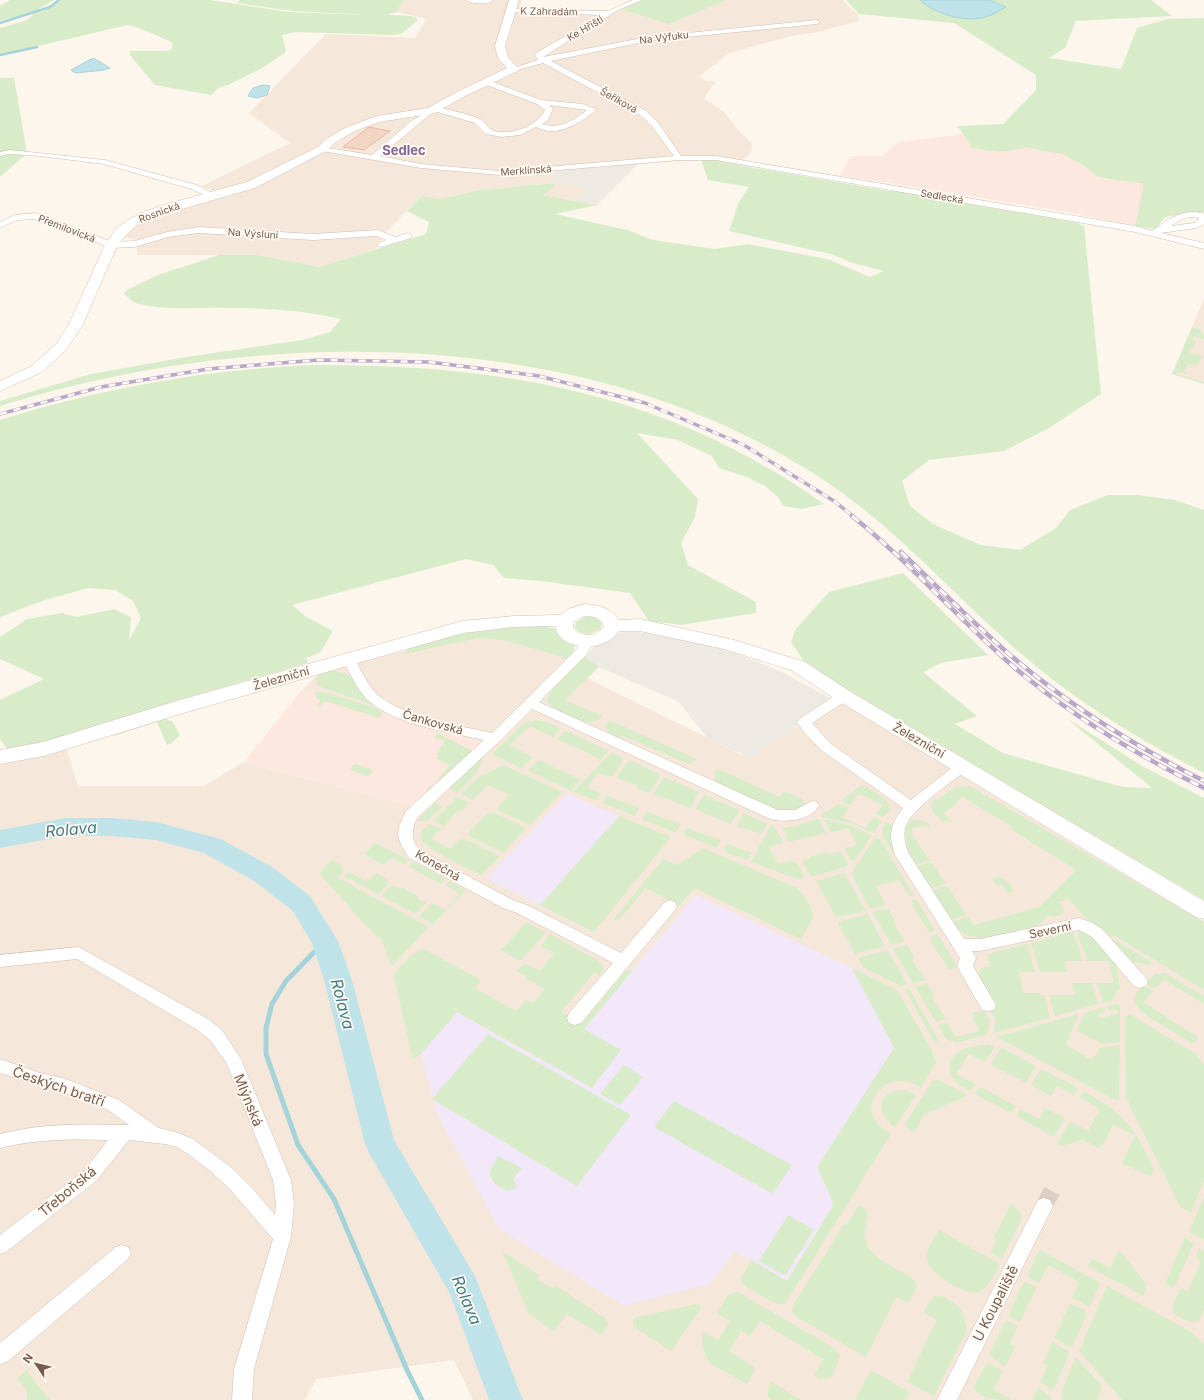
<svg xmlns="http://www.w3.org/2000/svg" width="1204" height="1400" font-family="Inter,sans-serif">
	<rect width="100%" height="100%" fill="#fdf6ec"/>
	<!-- residential -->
	<g fill="#f5e8da">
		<path d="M404 0H522L520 7 524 9 609 10 634 0H843L858 15 859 21 818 32 791 36 729 53 699 77 707 81 716 82 705 96V99L724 112 738 130 752 143 751 152 738 165 701 160 638 164 597 205 542 195 554 186 553 183 475 191 440 199 422 196 386 232 376 249 319 267 258 255H137V240L121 236 134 224 218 193 202 186 290 143 249 113 326 34 415 38 427 19 396 12Z"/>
		<path d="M1204 299V384L1172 374Z"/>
		<path d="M497 627 567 648 585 657 581 675 742 755 844 703 1204 922V1400H473L454 1360 317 1379 304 1400H0V764L26 759 66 747 78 786H204L244 762 413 807 480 743 302 690 317 676 324 672Z"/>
	</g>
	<!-- commercial -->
	<g fill="#fde8e0">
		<path d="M963 134 972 148 997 152 1010 151 1027 146 1044 151 1062 154 1081 164 1098 177 1145 184 1135 226 1056 210 839 175 851 156H881L899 142Z"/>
		<path d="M302 690 481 743 413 807 244 762Z"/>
	</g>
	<!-- industrial -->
	<g fill="#efe9e4">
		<path d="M638 164 597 205 573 201 586 189 561 181 554 185 548 172Z"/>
		<path d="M632 631 692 641 735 653 782 672 834 700 751 758 707 738 679 702 599 667 585 657 596 645 619 633Z"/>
	</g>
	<!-- education -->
	<g fill="#f3e8fa">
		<path d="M567 794 619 816 540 905 486 878Z"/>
		<path d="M696 895 852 968 894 1048 817 1167 833 1202 832 1208 786 1281 735 1251 710 1284 624 1306 498 1228 437 1113 421 1054 457 1012 525 1051 583 1029Z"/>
	</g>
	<!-- green -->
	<g fill="#d8ecc9">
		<path d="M10 0H54L32 13 0 21V6Z"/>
		<path d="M59 0H210L288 12 371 15 292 11 237 3 240 0H404L396 12 387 15 411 16 417 18V21L401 34 391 35 296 32 282 35 286 52 264 67 228 85 220 87 211 95 155 85 133 59 130 55V51H166L171 50 173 44C170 40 135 26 128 25L0 55V28L25 21 34 14 44 11Z"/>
		<path d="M643 0H726L669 24 621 9Z"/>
		<path d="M846 0H920L923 3 944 14 988 17 1005 6 990 0H1151L1172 16 1076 21 1065 48 1049 58 1121 69 1137 28 1167 19 1204 18V212L1169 216 1164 218 1156 229 1135 226 1144 184 1098 177 1081 164 1062 154 1044 151 1027 147 1010 151 997 152 972 148 963 134 957 126 1003 124 1036 90V75L954 23 859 14Z"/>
		<path d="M0 78H14L27 153 0 177Z"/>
		<path d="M701 160 715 161 889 191H899L1077 223 1084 226 1101 394 1049 428 1004 451 929 460 902 481 910 506 933 524 981 545 1020 550 1056 528 1070 510 1108 495H1137L1175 500 1204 510V773C1138 739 1075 701 1019 652 960 601 908 541 845 495 610 324 268 322 0 406V401L91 374 186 357 302 340 330 332 341 319C303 310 266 308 228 308 198 307 168 311 139 304 133 303 128 297 124 294L127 290 158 275 219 255H258L319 267 426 234 429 222 407 211 422 196 440 199 475 191 553 183 555 186 543 195 597 205 555 214 627 230 653 240 715 249 748 244 827 259 870 277 884 271 849 262 834 255 729 231 738 204 749 187 708 180Z"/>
		<path d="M1192 327 1202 330 1200 333 1204 334V339L1194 336 1192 340 1196 342 1193 348H1190V353L1200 354V356H1203L1196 366 1189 364 1184 371 1190 374 1177 372 1176 374 1204 382V384L1172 374Z"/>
		<path d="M310 365C500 364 666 392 824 504L802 509 783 506 778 497 765 486 747 477 719 468 712 456 678 440 637 433 698 499 695 517 681 543 688 565 756 602V613L681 625 649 621 630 593 541 581 504 578 493 565 466 559 292 605 305 616 333 631 320 653 306 658 308 663 175 701 64 736 9 751 0 739V700L44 679 0 659V637L27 619 62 613 77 617 114 609 131 617 129 640 141 618 133 601 115 590 88 588 42 601 0 617V420C101 388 204 370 310 365Z"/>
		<path d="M903 573 988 655 941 663 923 672 977 716 955 724 1003 753 1123 787 1152 788 1066 718 1144 767 1204 798V900L807 666 791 642 795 630 829 592Z"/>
		<path d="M584 617C591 616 597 617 602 623L601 629 590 634 581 633 575 628 576 622Z"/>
		<path d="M542 626 557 629 574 643V651L568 659H561L563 657 503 640 478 638 405 654 408 648 438 639 497 627Z"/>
		<path d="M585 657 599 667 565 700 602 716C599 719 595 722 591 722 579 723 552 711 547 700L552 690Z"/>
		<path d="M332 670 351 675 377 705 375 706 318 686V680L313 679 324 672Z"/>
		<path d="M319 691 374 707 382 713 379 718 325 701 319 707 317 706 320 701 314 694Z"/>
		<path d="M163 718 173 722 180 735 172 743 167 745 157 722 113 736 109 733Z"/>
		<path d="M537 720 547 722 561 729 553 737 530 726 510 745 533 757 521 768 494 755V752L524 723Z"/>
		<path d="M609 720 697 759 689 764 623 736 615 737C610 735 607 733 606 727Z"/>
		<path d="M564 731H566L609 751 601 759 557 739Z"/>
		<path d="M437 733 473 751 426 795H424L428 787 433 786 449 765 437 759 439 755 436 754 445 741 434 738Z"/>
		<path d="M612 752 624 759 612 777 598 773 587 787 601 793 596 800 573 792Z"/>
		<path d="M484 756 476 774 457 793 449 789Z"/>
		<path d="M539 760 581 780 571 791 529 771 528 770Z"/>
		<path d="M629 760 659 774 660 776 649 793 637 788 638 786 616 778Z"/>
		<path d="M354 764 374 770 368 776 350 770Z"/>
		<path d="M504 765 562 792 530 825 496 809 509 795 488 785 473 800 461 794 478 777Z"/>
		<path d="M718 769 780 797 785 791 802 799 805 805C800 811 791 811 784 813L717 784 714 775Z"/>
		<path d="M664 777 699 792 690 808 654 794Z"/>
		<path d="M862 785C871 789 889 798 890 809L885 816 882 817 876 814 883 805 859 794 850 805 841 801Z"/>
		<path d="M970 786 1204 922V990L1115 936 1108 938 1078 910 1069 898 1058 902C1062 905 1064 908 1063 914L1054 917 1048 915 1037 926 985 939 967 935 959 931 951 922 968 917 974 925 1039 907 1076 870 1011 829 1012 827 963 797 943 814 953 821 951 822 943 821 932 811 931 804 934 798 937 800 956 787Z"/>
		<path d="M704 795 739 810V812L730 824 695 809Z"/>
		<path d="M607 796 640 808 634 816 604 803 602 802Z"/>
		<path d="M457 797 470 803 462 811 459 810 444 826 434 821V820Z"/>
		<path d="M435 803 442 807 427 821H417Z"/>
		<path d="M838 804 849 808 842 817 865 828 874 817 879 819 881 822 874 833 851 823 822 817V815Z"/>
		<path d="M493 812 526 828 503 853 467 835 488 813 491 814Z"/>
		<path d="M646 812 681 824 676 832H674L642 819Z"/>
		<path d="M743 814H746L768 824 761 834 737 826Z"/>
		<path d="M619 816 671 837 594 932 540 905Z"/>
		<path d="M816 819 819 820 826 833 789 842 783 828 800 825Z"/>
		<path d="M823 819 850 825 872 835 854 861 850 860 844 848 857 845 848 828 831 832Z"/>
		<path d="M913 820H921L930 825V828L926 825 911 829 913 833 912 834 930 861 916 864C909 853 898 830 913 820Z"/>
		<path d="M886 822 893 825 891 841 895 853 893 854 883 836 882 828Z"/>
		<path d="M429 824 441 829 431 839 450 849 459 839 462 840 464 838 500 856 481 875C466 867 424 850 419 835Z"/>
		<path d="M771 825 775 828 784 843 769 847 778 864 793 861 794 863 797 862 804 875V877L800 879 794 878 751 862Z"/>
		<path d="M687 828 721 840 717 847H715L684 835Z"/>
		<path d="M875 838 880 839 914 896 910 897 899 880 875 886 886 905 870 909 853 878 852 872Z"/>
		<path d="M375 843 409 860 404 864 392 858 384 865 364 854Z"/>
		<path d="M727 844 752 853 747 860 725 852 724 850Z"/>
		<path d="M703 848 797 888C806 897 811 905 813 918L801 939 694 888 679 906 646 888 618 921 614 919 663 859 677 865Z"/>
		<path d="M840 851 848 864 846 867 814 876 811 875 802 861 809 859V857L828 852 829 854Z"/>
		<path d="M332 860 344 867 342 868 344 870 338 878 429 927 393 965H391L381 939 368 928 319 873Z"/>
		<path d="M413 862 445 879 441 884 408 866Z"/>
		<path d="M931 862 946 884 931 888 917 866Z"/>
		<path d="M349 872 367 882 376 873 388 880 386 881 389 883 378 894 344 876Z"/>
		<path d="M844 873 866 911 836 917 816 881Z"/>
		<path d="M998 877C1005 878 1009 883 1013 889V891L1008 893 1002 885 998 886 992 879Z"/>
		<path d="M449 881 466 890 433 924 419 916 432 903 445 910 460 894 445 885Z"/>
		<path d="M393 885 400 889 402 887 418 896 417 898 426 903 415 914 381 896Z"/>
		<path d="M947 886 966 915 951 920 932 890Z"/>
		<path d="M916 899 935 930 929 932 912 905 914 904 912 901Z"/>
		<path d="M888 909 895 921 893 922 905 941 891 945 873 912Z"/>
		<path d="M868 914 885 946 855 954 838 922Z"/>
		<path d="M527 922 546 933 520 961 501 950Z"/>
		<path d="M1073 932 1083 961H1065L1068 972H1040L1031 943Z"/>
		<path d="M1077 932H1082L1091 936 1115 962 1120 987 1111 1002 1103 1003 1097 983H1114L1108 961H1087Z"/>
		<path d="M550 934 596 959 601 963 603 968 600 976 594 973 561 1012 582 1023 626 971 633 970 584 1029 621 1050 592 1088 457 1012 421 1054 413 1059 394 978C395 969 415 949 424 949L481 980 475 988 516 1011 526 1000 533 1003 545 989 525 978 527 976 517 971 525 963 540 971 554 953 541 946Z"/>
		<path d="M937 934 958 967 949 970 930 940 933 939 931 936Z"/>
		<path d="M1110 940 1117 941 1153 963 1152 965 1129 962Z"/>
		<path d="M1027 944 1035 972H1019L1023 993H1040V995H1044L1050 1018 994 1033 995 1019 988 1008 997 1006 979 976 981 968 991 966 988 959V954Z"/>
		<path d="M907 945 914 958 912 959 925 980 913 983 893 948Z"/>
		<path d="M888 950 907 984 901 986 862 967 858 958Z"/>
		<path d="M852 968 897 990 931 1049 936 1062 921 1087C884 1064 848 1112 891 1134L787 1301 784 1304H776L743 1285 741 1282V1277L752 1260 787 1281 832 1208 833 1202 817 1167 894 1048Z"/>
		<path d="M1165 973 1204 996V1004L1164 979 1154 989 1146 983 1155 974Z"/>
		<path d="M927 983 934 996 932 997 945 1019 936 1022 915 987Z"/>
		<path d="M1072 983H1092L1098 1004 1055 1016 1049 995H1075Z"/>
		<path d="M1143 985 1153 991 1143 1002 1199 1038 1194 1043H1191L1142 1012C1131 1001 1133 996 1143 985Z"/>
		<path d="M909 988 939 1041 934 1042 905 989Z"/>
		<path d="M1117 1004 1120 1006V1042L1102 1044 1077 1031 1084 1013 1103 1007 1106 1011 1099 1013 1101 1018 1119 1013 1116 1008 1109 1011 1106 1007Z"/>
		<path d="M984 1010 990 1021 987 1034 957 1043 946 1039 938 1025 947 1023 956 1037 980 1031 972 1017H975L972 1013Z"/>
		<path d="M1079 1014 1066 1045 1092 1060 1100 1048 1120 1045 1119 1100H1115L996 1037Z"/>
		<path d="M1130 1014 1196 1054 1204 1065V1181L1191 1213 1180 1207 1126 1097 1125 1018Z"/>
		<path d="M488 1034 631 1115 577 1186 432 1099Z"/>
		<path d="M988 1044 995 1047 985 1062 969 1054 956 1074 975 1084 972 1090C968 1090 967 1089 963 1087 948 1079 944 1061 961 1050 968 1046 980 1046 988 1044Z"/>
		<path d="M1003 1048 1034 1065 1035 1067 1026 1083 991 1065 1000 1049Z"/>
		<path d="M624 1065 643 1077 620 1105 600 1094Z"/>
		<path d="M1040 1070H1043L1075 1086 1077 1090 1074 1095 1057 1086 1051 1096 1031 1085Z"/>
		<path d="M936 1080 941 1081 968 1095 924 1115 914 1133 904 1125 932 1082Z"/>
		<path d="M980 1087 1016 1106 1012 1112H1009L977 1095 976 1092Z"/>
		<path d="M905 1090 916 1095 895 1127C874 1114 878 1089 905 1090Z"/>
		<path d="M1085 1092C1127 1115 1134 1128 1154 1169L1151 1177 1122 1163 1135 1135 1113 1125 1103 1145 1100 1144 1101 1149 1083 1140 1062 1146 1057 1143 1070 1121 1088 1131 1100 1109 1079 1097 1082 1093Z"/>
		<path d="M674 1101 792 1165 773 1194 654 1127Z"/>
		<path d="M1045 1108 1065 1118 1055 1135 1052 1136 1018 1117 1017 1115 1020 1109 1039 1119Z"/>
		<path d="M498 1156 522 1168 513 1179 517 1186 515 1189 507 1191 494 1183 489 1173Z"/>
		<path d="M1204 1197V1240L1189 1232Z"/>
		<path d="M1011 1204 1020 1211 1021 1220 1002 1259 991 1253 997 1240 994 1237Z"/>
		<path d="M859 1205 865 1208 868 1214C867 1221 864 1231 865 1238 872 1263 900 1267 916 1282 917 1291 913 1296 908 1303L896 1297 866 1357 797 1317 792 1312V1307L844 1224 846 1226Z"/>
		<path d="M788 1215 814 1230 785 1276 759 1261Z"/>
		<path d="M939 1230 1000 1264C994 1275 991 1284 981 1291 968 1299 931 1274 927 1261 924 1250 934 1239 939 1230Z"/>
		<path d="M1185 1238 1194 1243 1174 1288 1165 1284Z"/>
		<path d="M1199 1248 1204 1251V1309L1199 1321C1190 1325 1180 1317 1173 1312L1172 1306 1181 1288 1188 1292 1201 1260 1196 1257Z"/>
		<path d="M1039 1250H1040L1099 1282 1100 1284 1090 1306H1087L1072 1298 1079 1282 1048 1265 1039 1283 1029 1278 1028 1274Z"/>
		<path d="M1119 1250 1147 1285 1143 1296 1088 1266 1091 1258 1110 1268Z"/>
		<path d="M502 1251 539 1275 537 1279 553 1288 555 1285 606 1319 608 1325 601 1335 567 1314 554 1331 529 1314Z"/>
		<path d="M1025 1282 1037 1287 1020 1322 1010 1317 1009 1314 1023 1284Z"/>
		<path d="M1107 1286 1188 1330 1204 1344V1400H1122L1079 1351Z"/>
		<path d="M738 1292 834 1348 840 1355 832 1377 819 1379 814 1375 823 1359 760 1321 750 1336 741 1331 729 1351 755 1368 753 1370 755 1371 747 1384 709 1363 703 1349 702 1335 704 1332 718 1340 731 1321 717 1313 728 1295Z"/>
		<path d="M935 1296 945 1297 959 1307 964 1316 967 1330 934 1396 907 1382 937 1320 924 1312 929 1302Z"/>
		<path d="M1070 1303 1086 1311 1087 1313 1073 1346 1069 1347 1054 1338Z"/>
		<path d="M696 1304H699L701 1308 671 1351 633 1326V1319L638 1317Z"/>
		<path d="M1008 1321 1018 1326 1009 1344 1015 1347 1005 1367 992 1358 989 1354 1005 1322Z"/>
		<path d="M1052 1342 1068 1351 1069 1354 1054 1389H1051L1040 1382 1048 1366 1043 1363Z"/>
		<path d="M1075 1358 1078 1359 1102 1386 1098 1400H1063L1062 1390Z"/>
		<path d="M987 1362 1003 1371 994 1389 1012 1400C998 1400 980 1400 974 1387Z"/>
		<path d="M26 1370 50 1400H25L27 1398V1391L18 1379Z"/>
		<path d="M871 1370 908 1391 909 1394 906 1400H855Z"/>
		<path d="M772 1382 800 1400H771C765 1393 767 1389 772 1382Z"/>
		<path d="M1038 1388 1046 1393 1053 1400H1032Z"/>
	</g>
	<!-- water -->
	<g fill="#bfe3e8" stroke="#a5d3da">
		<path d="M920 0H990L1006 7C999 11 993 15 986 17 968 23 933 14 920 0Z"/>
		<path d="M93 58 110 68 104 70 76 73 72 71 71 70Z"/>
		<path d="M263 85 270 86 267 95 257 98 248 96 253 88Z"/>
	</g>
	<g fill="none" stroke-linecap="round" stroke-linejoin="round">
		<!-- stream-far1 -->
		<g stroke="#a5d3da" stroke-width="2.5">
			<path d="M0 23 50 7 59 0"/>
			<path d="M0 55 37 47"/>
		</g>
		<!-- stream -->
		<path stroke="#a5d3da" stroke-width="5" d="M325 941 286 981 272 1004 266 1028V1054L298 1145 334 1199 407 1370 422 1400"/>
		<!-- river -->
		<path fill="#bfe3e8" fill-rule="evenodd" d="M65 818H113L156 822 221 839 272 867 310 896 338 941 352 980 394 1140 475 1276 523 1400H489L450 1294 369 1153 365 1144 324 980 312 943 292 910 254 881 204 853 156 840 113 836H65L0 848V830Z"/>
	</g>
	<!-- building -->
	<path fill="#f3d5c3" stroke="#e6bba3" d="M369 127 390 131 364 150 343 147Z"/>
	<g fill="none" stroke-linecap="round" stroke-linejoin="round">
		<!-- street-tunnel -->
		<path stroke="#dcd0c4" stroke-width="17" stroke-dasharray="17 8" stroke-linecap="butt" d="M1044 1206 1054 1187"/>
		<defs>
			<g id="street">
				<path d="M466 0H492V1C487 5 471 4 466 0Z"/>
				<path d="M633 0H642L618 10 543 57 648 37 817 20 820 22 817 24 648 41 551 61 646 111 657 121 681 156H716L1135 226 1152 231C1167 220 1184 207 1204 214V224L1196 228 1161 233 1204 243V249L1135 232 716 160H679L499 175 421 168 322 151 318 149 322 147 372 155 410 122 434 107C449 110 466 113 480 119 485 122 488 129 494 131 511 136 538 126 545 110L537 104 484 84V80H487L541 100 582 104 596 109C588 119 564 132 551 131 546 131 541 129 536 127L520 135 502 137 486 134 475 123 434 111 380 156 421 164 499 171 674 156 651 125 640 115 543 63 514 71 510 69 538 60 535 55 536 53 602 15 511 12 508 10 509 9 608 11ZM549 105 587 110C575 120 558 130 542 124L548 120 553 109ZM1190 217 1199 218V220L1194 223 1171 226 1182 219Z"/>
				<path d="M10 150 105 160 197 185 218 196 217 198H211L191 189 104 164 40 156 10 154 0 156V152Z"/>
				<path d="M35 213 112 242 135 241 167 232 199 227 313 234 378 230 395 237 408 233 412 236 411 238 381 247 378 246 377 244 386 240 377 236 313 240 199 233 168 237 135 247 111 248 34 219 17 220 0 228V222L15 215Z"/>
				<path d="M587 637 591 638 593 641 587 654 539 702 778 810H795L812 801 817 802 819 806C810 821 785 823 770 819L532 709 500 741 417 818C411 830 411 840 419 850L513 900 527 905 621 953 665 902 670 900 675 902 677 906 675 910 581 1023 575 1025 569 1023 567 1018 569 1013 613 963 517 913 503 908 409 858 401 845 398 835 399 826 406 811 484 740C449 732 399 726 370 702 357 691 350 673 342 658L344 655H352C361 669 367 685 379 696 408 719 457 725 492 733L577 649 583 638Z"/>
				<path d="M844 692 849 693 850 696 849 699 812 723 831 744 911 800 958 763 963 761 968 763 970 766 968 769C952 782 909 810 905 829 903 838 906 846 909 854L964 939H980L1079 918 1093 923 1102 929 1146 978 1148 982 1146 986 1140 988 1134 986 1092 937 1079 930 980 951H972L976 958 973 966 996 1005 994 1010 988 1011 982 1010 957 966 960 958 895 855C888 834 890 826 903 808L821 750 804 732 797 722 799 719 839 693Z"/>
				<path d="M79 947 208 1019 222 1030 241 1059 291 1180 294 1203 291 1237 254 1369 252 1400H232L234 1369 273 1239 230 1189 209 1170 188 1154 177 1147 165 1144 129 1140 96 1181 6 1252 0 1254V1235L84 1171 108 1140C72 1139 36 1139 0 1148V1134C42 1123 86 1124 129 1125 121 1120 114 1113 106 1109 72 1093 35 1085 0 1073V1059L40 1073 66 1079 119 1100 159 1128 175 1132 193 1139 232 1168 252 1188 275 1215 276 1203 273 1180 226 1062 210 1040 196 1029 77 959 0 967V955Z"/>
				<path d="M1044 1198 1050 1200 1053 1206 957 1400H937L1038 1200Z"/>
				<path d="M122 1245 128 1247 131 1253 128 1259 7 1362 0 1364V1343L116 1247Z"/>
			</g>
			<g id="secondary">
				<path d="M509 0H519L505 46 508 57 519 69 518 71 465 96 435 113 379 122 355 131 336 142 326 151 255 188 154 217 136 226 126 235 117 246 83 324 66 350 42 372 0 391V381L32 366 56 344 69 324 105 245 116 229 128 220 146 211 167 204 247 182 318 147 328 138 347 127 377 116 428 108 457 92 507 68 498 58 495 46Z"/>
				<path d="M585 604C598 605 612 608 619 620L640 619 734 640 805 662 851 692 1204 901V919L1196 917 837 700 791 670 724 649 640 631H619C607 652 560 653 555 626L514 627 463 633 187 712 44 756 0 764V750L43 742 173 702 462 621 514 616 560 615 568 609ZM585 616C593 616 601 618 604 626 597 638 581 638 573 627L574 621Z"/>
			</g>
		</defs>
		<!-- street casing -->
		<use href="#street" stroke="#d1beb0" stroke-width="1"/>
		<!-- secondary casing -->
		<use href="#secondary" stroke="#d6c0b0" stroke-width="1"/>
		<!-- street -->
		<use href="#street" fill="#fff" fill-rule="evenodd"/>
		<!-- secondary -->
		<use href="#secondary" fill="#fff" fill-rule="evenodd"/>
		<defs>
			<path id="rail-far1" d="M0 414 101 387 208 369 318 360 429 362 539 376 645 403 744 445 834 501 854 517"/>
			<g id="rail">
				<path d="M852 516C907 560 954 614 1007 661 1066 713 1133 753 1204 788"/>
				<path d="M901 552C939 588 976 626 1016 660 1073 708 1137 747 1204 781"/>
			</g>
		</defs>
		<!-- rail-far1 casing -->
		<use href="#rail-far1" stroke="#b9a8c9" stroke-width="3.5"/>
		<!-- rail casing -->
		<use href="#rail" stroke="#b9a8c9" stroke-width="4.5"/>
		<!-- rail-far1 -->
		<use href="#rail-far1" stroke="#fffaf3" stroke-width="2.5" stroke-dasharray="7" stroke-linecap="butt"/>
		<!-- rail -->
		<use href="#rail" stroke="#fffaf3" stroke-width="3" stroke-dasharray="9" stroke-linecap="butt"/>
	</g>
	<g text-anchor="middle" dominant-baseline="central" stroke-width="3.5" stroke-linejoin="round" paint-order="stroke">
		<!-- far-street labels -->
		<g font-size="10" fill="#7a5c4d" stroke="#fffaf3">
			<text transform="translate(549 11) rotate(1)">K Zahradám</text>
			<text transform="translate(585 28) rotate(-30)">Ke Hřišti</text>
			<text transform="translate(664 37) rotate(-7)">Na Výfuku</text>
			<text transform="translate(619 100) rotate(29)">Šeříková</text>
			<text transform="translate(526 170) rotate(-4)">Merklínská</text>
			<text transform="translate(942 196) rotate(10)">Sedlecká</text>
			<text transform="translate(159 212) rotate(-20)">Rosnická</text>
			<text transform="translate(67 228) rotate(21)">Přemilovická</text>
			<text transform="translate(253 233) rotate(4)">Na Výsluní</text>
		</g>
		<!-- street labels -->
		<g font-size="12" fill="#7a5c4d" stroke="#fffaf3">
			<text transform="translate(281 678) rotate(-16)">Železniční</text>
			<text transform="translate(433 722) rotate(16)">Čankovská</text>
			<text transform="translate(919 740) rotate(30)">Železniční</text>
			<text transform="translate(438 865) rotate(30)">Konečná</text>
			<text transform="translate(1050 930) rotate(-12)">Severní</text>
		</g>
		<!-- far-district labels -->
		<g font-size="13" font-weight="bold" fill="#846695" stroke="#fffaf3">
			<text x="404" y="150">Sedlec</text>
		</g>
		<!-- near-street labels -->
		<g font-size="14" fill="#7a5c4d" stroke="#fffaf3">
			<text transform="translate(59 1086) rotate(19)">Českých bratří</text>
			<text transform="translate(249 1100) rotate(68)">Mlýnská</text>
			<text transform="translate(67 1191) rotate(-40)">Třeboňská</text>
			<text transform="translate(995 1303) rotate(-63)">U Koupaliště</text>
		</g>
		<!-- near-water labels -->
		<g font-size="16" font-style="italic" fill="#437c86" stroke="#fffaf3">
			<text transform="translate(71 829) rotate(-5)">Rolava</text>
			<text transform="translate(343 1004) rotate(75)">Rolava</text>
			<text transform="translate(467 1300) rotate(67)">Rolava</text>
		</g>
	</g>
	<!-- north arrow -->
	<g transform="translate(36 1364) rotate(305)" stroke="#fffaf3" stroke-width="3" paint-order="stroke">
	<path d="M0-3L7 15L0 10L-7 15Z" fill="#7a5c4d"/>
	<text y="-6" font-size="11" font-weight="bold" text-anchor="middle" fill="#7a5c4d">N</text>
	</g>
</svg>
